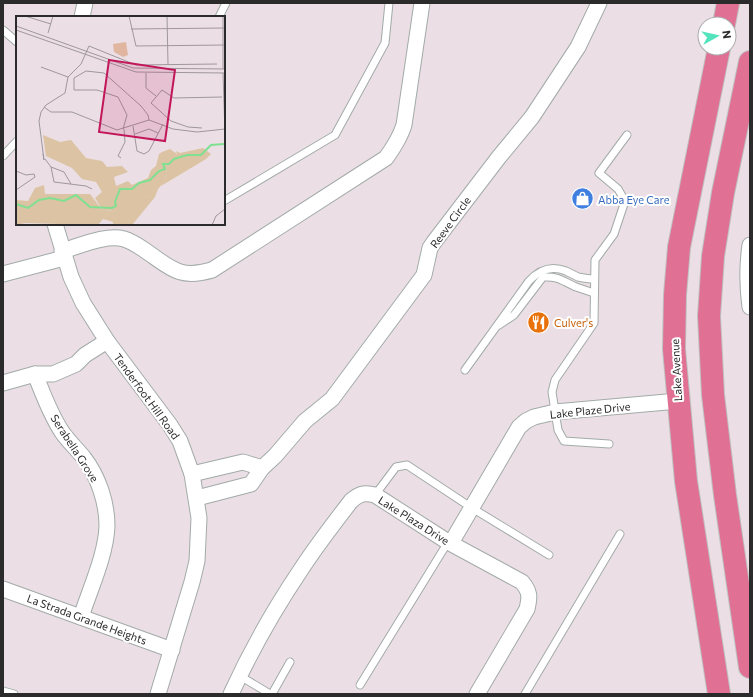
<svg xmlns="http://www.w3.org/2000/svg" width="753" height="697" font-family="Commissioner,sans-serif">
	<rect width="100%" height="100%" fill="#ebdfe5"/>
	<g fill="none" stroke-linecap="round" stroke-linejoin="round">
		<defs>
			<g id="lane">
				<path d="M219 17 226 3"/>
				<path d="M3 30 17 42"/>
				<path d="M3 156 17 141"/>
				<path d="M224 201 335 135 385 43 389 3"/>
				<path d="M499 325 514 315 543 277C559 276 562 281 576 287 582 289 588 291 594 293"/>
				<path d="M465 370 529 281C539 270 551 265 566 271 570 273 574 275 578 277 583 278 589 279 594 279"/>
				<path d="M609 444 564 441 558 430 552 392 555 380 594 323 595 260 614 234 625 201 618 189 599 173 627 135"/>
				<path d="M375 495 396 467 407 465 472 508 549 555"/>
				<path d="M240 676 270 694"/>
				<path d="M360 685 448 542"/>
				<path d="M3 691 14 694"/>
				<path d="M272 694 290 662"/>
				<path d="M525 694 620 534"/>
			</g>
			<g id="street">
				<path d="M82 17 85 3"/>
				<path d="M55 224 71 277 83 303 107 341 170 425 180 441 192 474 199 518 197 561 192 582 158 694"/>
				<path d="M750 245C747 266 747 285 750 307"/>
				<path d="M62 251C80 246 106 234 124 239 131 241 137 245 143 249 170 267 178 280 212 270L386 158C394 147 400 138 404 125L422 3"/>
				<path d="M3 274 64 258"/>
				<path d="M35 374C43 394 50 414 62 432 68 441 77 449 84 458 98 476 107 502 107 526 106 555 90 589 81 617"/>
				<path d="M3 383 35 374H53L76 364 85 355 107 341"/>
				<path d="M192 474 243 462 262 468"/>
				<path d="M197 498 251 484 262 468 275 456 305 421 332 399 424 275 430 248 434 242 499 157 532 117 578 47 599 3"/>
				<path d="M451 543 519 427 526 421 534 417 555 412 678 401"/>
				<path d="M3 589 172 650"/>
				<path d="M231 694C251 650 275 608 302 568 317 545 334 523 351 501 359 494 364 492 375 495L448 542 522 582C530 592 530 596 527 609L477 694"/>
			</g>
			<g id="primary">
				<path d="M724 24 728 3"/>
				<path d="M750 62 723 193 713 256 709 316 713 395 725 495 750 667"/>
				<path d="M719 694 686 481 674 349 675 295 679 247 719 48"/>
			</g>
		</defs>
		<!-- lane casing -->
		<use href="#lane" stroke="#a2aba8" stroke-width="9"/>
		<!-- street casing -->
		<use href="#street" stroke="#a2aba8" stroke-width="17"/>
		<!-- primary casing -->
		<use href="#primary" stroke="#bfbfbf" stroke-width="24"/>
		<!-- lane -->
		<use href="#lane" stroke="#fff" stroke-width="7"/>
		<!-- street -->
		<use href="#street" stroke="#fff" stroke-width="15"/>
		<!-- primary -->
		<use href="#primary" stroke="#e07094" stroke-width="22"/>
	</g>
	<!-- icons -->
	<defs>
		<symbol id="shop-disc" viewBox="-11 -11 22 22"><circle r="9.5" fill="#3f7fe0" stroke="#fff"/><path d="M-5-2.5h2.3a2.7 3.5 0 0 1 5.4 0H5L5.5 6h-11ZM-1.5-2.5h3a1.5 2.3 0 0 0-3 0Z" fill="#fff"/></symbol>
		<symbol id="restaurant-disc" viewBox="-11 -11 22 22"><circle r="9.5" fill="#e8710a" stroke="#fff"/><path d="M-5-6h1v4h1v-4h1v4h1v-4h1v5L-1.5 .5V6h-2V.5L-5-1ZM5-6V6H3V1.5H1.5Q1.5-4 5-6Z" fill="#fff"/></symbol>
	</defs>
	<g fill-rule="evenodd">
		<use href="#shop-disc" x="570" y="186" width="25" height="25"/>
		<use href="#restaurant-disc" x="526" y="310" width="25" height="25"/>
	</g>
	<g text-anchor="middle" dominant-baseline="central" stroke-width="4" stroke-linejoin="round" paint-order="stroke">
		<!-- shop labels -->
		<g font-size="11" fill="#366cbe" stroke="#fff" text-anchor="start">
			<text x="598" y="199">Abba Eye Care</text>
		</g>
		<!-- street labels -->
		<g font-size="11" fill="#2b2b2b" stroke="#fff">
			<text transform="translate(450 222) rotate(-54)">Reeve Circle</text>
			<text transform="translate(676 370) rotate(-93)">Lake Avenue</text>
			<text transform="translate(147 396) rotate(54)">Tenderfoot Hill Road</text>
			<text transform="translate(590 410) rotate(-6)">Lake Plaze Drive</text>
			<text transform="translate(75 448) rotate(57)">Serabella Grove</text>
			<text transform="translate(414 520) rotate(32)">Lake Plaza Drive</text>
			<text transform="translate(87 619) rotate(20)">La Strada Grande Heights</text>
		</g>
		<!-- food labels -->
		<g font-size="11" fill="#c56008" stroke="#fff" text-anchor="start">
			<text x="554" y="322">Culver's</text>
		</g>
	</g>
	<!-- overview -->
	<g transform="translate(16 16)">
		<rect width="209" height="209" fill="#ebdfe5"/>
		<path d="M187 132 195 138 190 143 145 170 149 165 151 151 161 138 160 135 164 137ZM28 169 29 178H74L87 195 98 194 109 179 139 181 116 209H97V206L87 203 82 209 9 207 0 209V184L12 185 19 172Z" fill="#dbc3a3"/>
		<path d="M27 119 44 126 55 124 70 142 86 145 91 151 106 150 112 156 98 161 100 170 112 165 116 169 132 162 135 154 140 150 143 138 146 136 154 133 161 138 151 151 149 165 142 173 139 181 109 180 98 194 87 195 79 182 86 176 80 166 66 163 56 152 30 140Z" fill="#dbc3a3"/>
		<path d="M110 26 112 39 107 41 98 36 97 28Z" fill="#e1b6a0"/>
		<path fill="none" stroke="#80e091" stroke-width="2" d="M0 188 12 192 23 184 34 182 48 185 60 179 74 191 96 192 100 190 99 186 104 173H116L123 167 134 164 143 155 149 153 147 148H153L158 143 171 139H185L195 129 208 128"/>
		<path fill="none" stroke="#9e979b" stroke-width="1" d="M9 0 35 8M113 0 120 30 209 29M151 0 152 48M207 0V53M0 10 117 52 209 53M115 13 209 12M0 14 120 56 209 57M32 17 37 0M25 51 52 61M130 57V72L140 80M207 57 209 117M28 91 35 96H56L101 114 133 104 157 113 181 116 209 113M117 110 121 135 128 138 133 135 147 108M186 112 172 111 155 105 135 87 146 74 158 82 206 81M107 113 111 99 102 81 81 74H58V62L70 55 88 57 125 90 132 99 133 104M119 118 133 113 142 117M27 138 28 144 23 105 25 96 30 89 49 77 52 61 65 48 73 30 120 49 201 48M105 142 102 140 109 126 108 113M29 143 35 151 48 156 55 168M35 151 38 166 70 170 76 173M0 155 10 159 18 158 19 161 0 174M196 209 200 200 209 193"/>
		<path fill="#c2185b" fill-opacity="0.15" stroke="#c2185b" stroke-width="2" d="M93 44 159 54 149 125 83 116Z"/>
		<rect width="209" height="209" fill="none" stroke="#2b2b2b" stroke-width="2"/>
	</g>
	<!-- border -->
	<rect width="753" height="697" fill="none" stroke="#2b2b2b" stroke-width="8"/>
	<!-- north arrow -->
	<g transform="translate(717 36) rotate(82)"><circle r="19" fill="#ffffff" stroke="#aaaaaa"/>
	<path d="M0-3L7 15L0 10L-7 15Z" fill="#54e4bd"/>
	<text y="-6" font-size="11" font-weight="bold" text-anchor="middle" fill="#2b2b2b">N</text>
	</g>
</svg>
